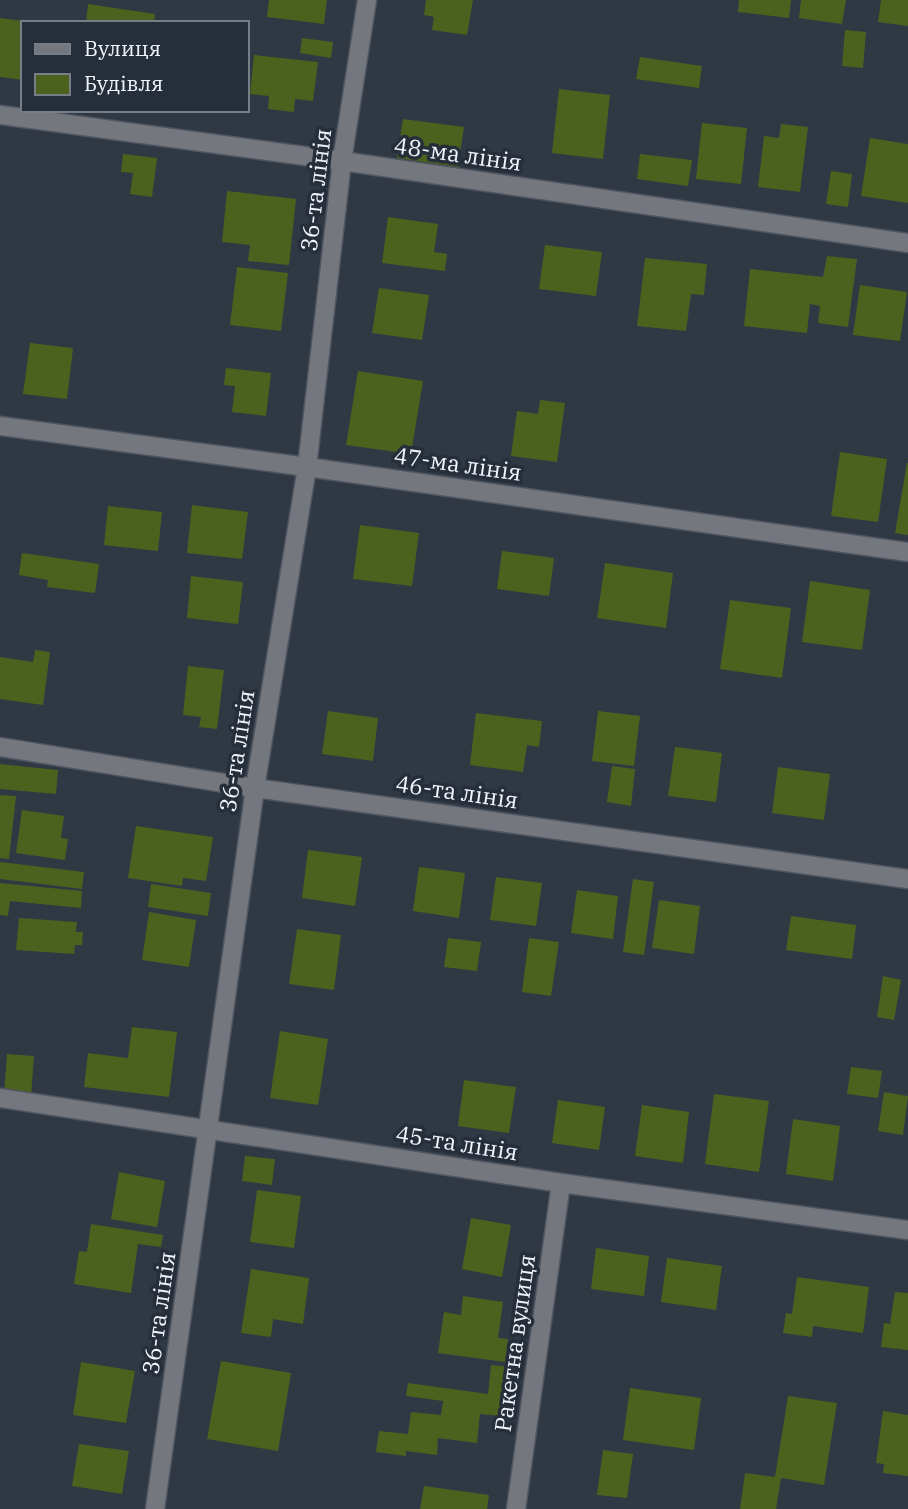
<svg xmlns="http://www.w3.org/2000/svg" width="908" height="1509" font-family="'IBM Plex Serif',serif">
	<rect width="100%" height="100%" fill="#303843"/>
	<!-- building -->
	<g fill="#4d611f">
		<path d="M269 0H327L324 24 267 17Z"/>
		<path d="M426 0H473L467 35 432 30 434 17 424 15Z"/>
		<path d="M739 0H791L789 18 738 12Z"/>
		<path d="M801 0H846L842 24 799 18Z"/>
		<path d="M881 0H908V26L878 22Z"/>
		<path d="M88 4 155 14 154 23H86Z"/>
		<path d="M0 18 23 21V80L0 77Z"/>
		<path d="M845 30 866 32 863 68 842 66Z"/>
		<path d="M302 38 333 42 331 58 300 53Z"/>
		<path d="M254 55 318 62 313 101 295 99 294 112 268 109 269 96 250 94Z"/>
		<path d="M640 57 702 66 699 88 636 79Z"/>
		<path d="M559 89 610 95 603 159 552 153Z"/>
		<path d="M403 119 464 127 458 167 397 158Z"/>
		<path d="M702 123 747 128 741 184 696 179Z"/>
		<path d="M781 124 808 127 800 192 758 187 764 136 779 138Z"/>
		<path d="M870 138 908 144V203L861 196Z"/>
		<path d="M123 154 157 158 152 197 130 194 133 173 121 172Z"/>
		<path d="M640 154 692 160 688 186 637 179Z"/>
		<path d="M831 171 852 174 848 207 826 204Z"/>
		<path d="M227 191 296 199 289 265 248 261 250 245 222 242Z"/>
		<path d="M388 217 438 224 434 252 447 254 445 271 382 263Z"/>
		<path d="M545 245 602 252 596 296 539 289Z"/>
		<path d="M827 256 857 259 848 327 818 323 820 306 810 304 807 333 744 326 750 269 823 277Z"/>
		<path d="M645 258 707 264 704 295 691 294 686 331 637 326Z"/>
		<path d="M237 267 288 273 281 331 230 325Z"/>
		<path d="M860 285 907 292 900 341 853 335Z"/>
		<path d="M379 288 429 295 422 340 372 333Z"/>
		<path d="M30 343 73 348 67 399 23 394Z"/>
		<path d="M226 368 271 373 266 416 232 412 235 386 224 385Z"/>
		<path d="M358 371 423 381 411 454 346 445Z"/>
		<path d="M540 400 565 403 557 462 511 456 517 411 538 414Z"/>
		<path d="M840 452 887 459 878 522 831 516Z"/>
		<path d="M907 463H908V535L895 533Z"/>
		<path d="M192 505 248 512 242 559 187 553Z"/>
		<path d="M108 506 162 512 158 551 104 545Z"/>
		<path d="M360 525 419 533 412 586 353 579Z"/>
		<path d="M502 551 554 558 549 596 497 589Z"/>
		<path d="M22 553 99 564 95 593 47 587 48 580 19 575Z"/>
		<path d="M605 563 673 573 666 628 597 618Z"/>
		<path d="M191 576 243 582 238 624 187 618Z"/>
		<path d="M810 581 870 590 862 650 802 642Z"/>
		<path d="M730 600 791 608 782 678 720 669Z"/>
		<path d="M35 650 50 652 43 705 0 699V657L33 662Z"/>
		<path d="M188 666 224 670 217 729 199 727 201 717 183 715Z"/>
		<path d="M328 711 378 718 373 761 322 754Z"/>
		<path d="M598 711 640 716 634 766 592 761Z"/>
		<path d="M476 713 542 721 539 747 527 745 523 772 470 765Z"/>
		<path d="M675 747 722 753 716 802 668 796Z"/>
		<path d="M0 764 58 770 56 794 0 789Z"/>
		<path d="M612 766 635 769 631 806 607 802Z"/>
		<path d="M778 767 830 774 824 820 772 813Z"/>
		<path d="M0 795 16 796 9 859 0 858Z"/>
		<path d="M22 810 64 816 61 838 68 839 65 860 16 853Z"/>
		<path d="M136 826 213 837 206 881 183 878 182 886 128 878Z"/>
		<path d="M308 850 362 857 355 906 302 898Z"/>
		<path d="M0 862 84 872 82 889 0 879Z"/>
		<path d="M419 867 465 873 459 918 413 911Z"/>
		<path d="M496 877 542 883 536 926 490 920Z"/>
		<path d="M633 879 654 882 644 955 623 952Z"/>
		<path d="M0 883 82 891 81 908 10 901 8 916 0 915Z"/>
		<path d="M151 884 211 893 208 916 148 907Z"/>
		<path d="M577 890 618 896 613 939 571 933Z"/>
		<path d="M659 900 700 906 694 954 652 948Z"/>
		<path d="M149 912 196 920 189 967 142 960Z"/>
		<path d="M791 916 856 925 852 959 786 950Z"/>
		<path d="M19 918 77 922 76 932H83L82 945H75L74 954 16 950Z"/>
		<path d="M297 929 341 935 334 990 289 984Z"/>
		<path d="M448 938 481 942 477 971 444 967Z"/>
		<path d="M529 938 559 942 551 996 522 992Z"/>
		<path d="M883 976 901 980 894 1020 877 1017Z"/>
		<path d="M132 1027 177 1032 169 1097 84 1087 88 1053 128 1058Z"/>
		<path d="M280 1031 328 1039 318 1105 270 1098Z"/>
		<path d="M7 1054 34 1056 31 1096 4 1093Z"/>
		<path d="M851 1067 882 1071 878 1098 847 1094Z"/>
		<path d="M464 1080 516 1087 509 1133 458 1126Z"/>
		<path d="M884 1092 908 1096 903 1135 878 1131Z"/>
		<path d="M714 1094 769 1101 759 1172 705 1164Z"/>
		<path d="M558 1100 605 1107 599 1150 552 1143Z"/>
		<path d="M642 1105 689 1112 683 1163 635 1156Z"/>
		<path d="M793 1119 840 1126 833 1181 786 1174Z"/>
		<path d="M245 1156 275 1159 272 1185 242 1181Z"/>
		<path d="M119 1172 165 1181 157 1227 111 1219Z"/>
		<path d="M257 1190 301 1196 294 1248 250 1242Z"/>
		<path d="M471 1218 511 1225 502 1277 462 1269Z"/>
		<path d="M91 1224 163 1235 161 1247 138 1244 131 1293 74 1284 79 1251 87 1252Z"/>
		<path d="M596 1248 649 1256 644 1296 591 1289Z"/>
		<path d="M667 1258 722 1266 716 1310 661 1302Z"/>
		<path d="M251 1269 309 1278 303 1324 273 1319 271 1337 241 1333Z"/>
		<path d="M797 1277 869 1287 863 1333 813 1326 812 1337 783 1333 786 1313 792 1314Z"/>
		<path d="M895 1292 908 1293V1350L881 1347 884 1323 890 1324Z"/>
		<path d="M463 1296 503 1302 498 1338 508 1339 505 1362 438 1353 444 1312 461 1315Z"/>
		<path d="M221 1361 291 1373 278 1451 207 1439Z"/>
		<path d="M81 1362 135 1371 126 1423 73 1415Z"/>
		<path d="M491 1365 518 1368 512 1417 480 1414 477 1443 438 1438 437 1455 406 1451V1456L376 1452 379 1431 408 1434 411 1412 441 1415 443 1401 406 1396 408 1383 488 1394Z"/>
		<path d="M630 1388 701 1398 694 1450 623 1440Z"/>
		<path d="M788 1396 837 1403 824 1485 781 1478 776 1509H740L745 1473 775 1477Z"/>
		<path d="M883 1411 908 1415V1476L883 1473 884 1464 876 1463Z"/>
		<path d="M79 1444 129 1451 122 1494 72 1486Z"/>
		<path d="M603 1450 633 1454 627 1498 597 1495Z"/>
		<path d="M424 1486 489 1495 487 1509H420Z"/>
	</g>
	<g fill="none" stroke-linecap="round" stroke-linejoin="round">
		<defs>
			<g id="minor">
				<path d="M0 115 342 161 908 243"/>
				<path d="M0 426 307 467 908 552"/>
				<path d="M0 747 255 788 908 879"/>
				<path d="M0 1098 561 1183 908 1230"/>
				<path d="M155 1509 255 788 307 467 342 161 367 0"/>
				<path d="M516 1509 561 1183"/>
			</g>
		</defs>
		<!-- minor casing -->
		<use href="#minor" stroke="#4f5661" stroke-width="21"/>
		<!-- minor -->
		<use href="#minor" stroke="#74787e" stroke-width="18"/>
	</g>
	<g text-anchor="middle" dominant-baseline="central" stroke-width="7" stroke-linejoin="round" paint-order="stroke">
		<!-- street labels -->
		<g font-size="23" fill="#f0f5fd" stroke="#262e39">
			<text transform="translate(458 153) rotate(8)">48-ма лінія</text>
			<text transform="translate(315 190) rotate(-83)">36-та лінія</text>
			<text transform="translate(458 463) rotate(8)">47-ма лінія</text>
			<text transform="translate(236 751) rotate(-81)">36-та лінія</text>
			<text transform="translate(457 791) rotate(8)">46-та лінія</text>
			<text transform="translate(457 1142) rotate(9)">45-та лінія</text>
			<text transform="translate(158 1313) rotate(-82)">36-та лінія</text>
			<text transform="translate(514 1343) rotate(-82)">Ракетна вулиця</text>
		</g>
	</g>
	<!-- legend -->
	<rect x="21" y="21" width="228" height="91" fill="#262e39" stroke="#777e87" stroke-width="2"/>
	<rect x="35" y="44" width="35" height="10" fill="#74787e" stroke="#777e87" stroke-width="2"/>
	<text x="84" y="56" font-size="21" fill="#f0f5fd">Вулиця</text>
	<rect x="35" y="74" width="35" height="21" fill="#4d611f" stroke="#777e87" stroke-width="2"/>
	<text x="84" y="91" font-size="21" fill="#f0f5fd">Будівля</text>
</svg>
